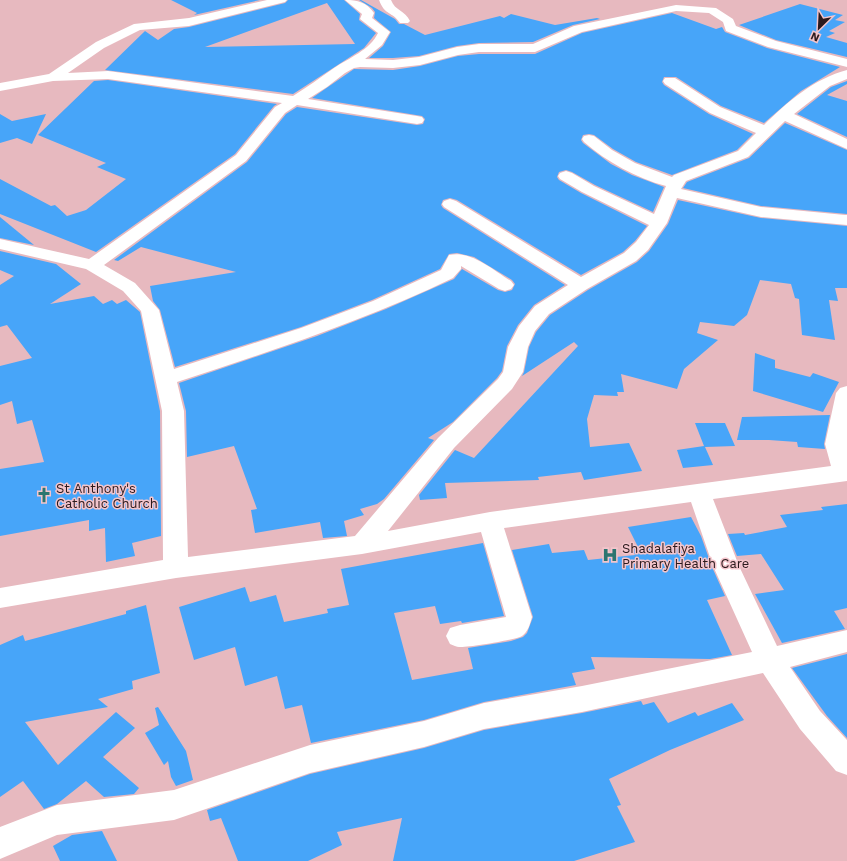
<svg xmlns="http://www.w3.org/2000/svg" width="847" height="861" font-family="'Work Sans',sans-serif">
	<rect width="100%" height="100%" fill="#e7b9bf"/>
	<!-- building -->
	<g fill="#47a5f9" fill-rule="evenodd">
		<path d="M171 0H260L194 15 197 13Z"/>
		<path d="M288 0H344L360 14 359 20 376 33 364 48 293 94 105 70 145 31 158 40 174 29 189 27 285 3ZM327 3 355 44 205 47Z"/>
		<path d="M359 0H361L395 19 399 24H404L425 35 500 16 504 18 511 14 555 25 597 18 600 19 573 25 533 42 479 43 457 46 419 56 393 58H369L383 46 391 32 374 18 375 12 372 8Z"/>
		<path d="M800 4 843 15 835 20 845 22 829 31 835 33 826 37 847 43V57L776 40 739 25Z"/>
		<path d="M672 13 716 29 722 27 725 32 767 48 840 67 801 91 764 123 721 106 676 77H664L662 82 664 85 709 114 753 134 737 150 672 175 636 162 613 149 594 135 589 134 583 135 581 140 583 143 611 164 632 175 664 187 653 212 595 185 572 172 566 170 559 172 557 177 559 180 581 193 647 226 635 241 623 252 581 275 457 200 450 198 443 200 441 205 443 208 565 285 534 305 518 325 507 346 502 371 497 378 453 422 428 438 434 440 384 499 377 504 360 509 364 515 344 521 347 536 323 538 320 522 255 533 251 510 257 509 234 446 187 457 186 411 179 383 317 336 386 309 454 279 462 269 498 290 505 292 512 290 515 284 512 280 474 257 457 253 449 254 440 269 372 300 301 327 175 367 160 310 153 301 150 286 236 272 141 247 118 261 114 260 247 162 286 114 297 107 417 125 423 124 425 119 422 116 312 98 354 69 393 70 420 66 458 56 479 54H535L582 33Z"/>
		<path d="M108 80 277 104 274 106 235 154 96 252 0 214V179L51 206 55 205 67 216 86 210 126 179 97 167 106 163 38 135 94 81Z"/>
		<path d="M847 81V84L827 95 847 101V137L797 114 831 87Z"/>
		<path d="M0 114 12 121 46 114 32 144 17 138 0 143Z"/>
		<path d="M785 123 847 150V214L761 206 683 188 687 182 749 158Z"/>
		<path d="M678 200 761 218 847 226V288H835L838 301 829 300 835 340 802 335 799 299 795 298 791 284 760 280 747 315 734 326 700 322 697 333 718 340 684 369 677 389 621 374 624 392H617L618 396 594 395 587 419 590 447 629 443 642 471 584 480 581 472 538 477 539 480 445 483 447 498 420 500 419 495 455 450 474 458 578 346 574 342 522 376 524 372 529 347 536 332 550 315 588 290 637 262 649 251 668 224Z"/>
		<path d="M0 217 34 245 0 238Z"/>
		<path d="M0 251 56 264 81 284 50 304 94 296 103 304 112 300 117 304 126 300 140 312 160 411 161 536 132 543 135 556 106 562 105 528 89 531V520L0 536V469L44 462 32 420 17 424 12 401 0 405V366L32 358 7 325 0 327V285L14 276 0 270Z"/>
		<path d="M755 353 775 360V368L810 377 813 373 839 382 823 412 753 391Z"/>
		<path d="M830 415 824 444 825 449 798 447 797 442 769 440H737L742 417Z"/>
		<path d="M695 423H725L735 446 705 447 713 465 683 468 677 450 704 446Z"/>
		<path d="M847 504V608L834 611 845 629 782 643 755 594 784 590 761 554 737 556 728 534 744 533 745 535 787 527 780 515 823 510 821 507Z"/>
		<path d="M691 517 701 536 712 567 725 596 707 600 732 655 710 659 591 657 595 669 572 673 576 685 484 702 424 720 311 743 302 705 285 709 277 676 245 686 235 647 194 660 179 607 245 587 250 602 276 595 284 622 328 613 327 609 349 605 341 569 483 543 504 616 462 623 461 621 440 624 435 606 394 613 412 680 473 669 468 648 511 641 523 637 527 633 533 617 512 550 549 544 552 553 584 550 588 560 635 555 631 546 637 545 628 527Z"/>
		<path d="M146 605 160 673 132 681 133 689 98 699 108 707 25 722 58 765 116 712 135 728 103 757 139 788 134 794 104 797 86 781 57 804 44 809 23 781 0 797V645L23 635 25 641 126 614V611Z"/>
		<path d="M847 654V738L827 716 792 668Z"/>
		<path d="M641 701 643 705 654 702 668 723 695 712 698 716 732 703 744 720 670 750 609 779 621 805 617 806 635 842 574 861H393L402 818 337 832 342 845 308 861H238L221 818 210 821 207 810 310 774 424 748 484 730 582 713Z"/>
		<path d="M158 707 186 751 193 780 176 786 171 777 168 761 164 765 145 733 159 725 155 708Z"/>
		<path d="M102 831 117 861H60L53 846 72 835Z"/>
	</g>
	<g fill="none" stroke-linecap="round" stroke-linejoin="round">
		<!-- minor -->
		<g fill="#fff" fill-rule="evenodd">
			<path d="M267 0H287L285 2 189 26 140 30 104 48 68 73 108 71 293 96C307 87 320 78 334 68 349 58 370 50 378 33L360 19 362 14 345 0C358 0 366 2 374 13L372 18 390 32 382 45 365 59 393 60 419 57 457 47 479 44H533L574 26 676 5 716 8 733 19 736 26 776 41 847 59V67L768 47 726 31 723 22 709 13 676 11 582 32 535 52H479L458 55 420 65 393 68 360 67 354 68 345 73 327 87 308 99 417 116 422 117 424 120 422 123 417 124 297 105 285 113 246 161 104 265 135 283 159 310 174 369 301 328 373 301 441 270 449 255C471 250 493 270 511 281L514 285 511 289 505 291 499 289 461 266V269L453 278C364 321 271 351 177 382L184 411 188 557 355 536 438 438 498 379 503 372 508 347 519 326 535 306 568 285 444 207 442 204 444 201 450 199 456 201 581 277 624 253 636 242 649 225 582 192 560 179 558 176 560 173 566 171 572 173 594 186 654 214 666 186C636 178 607 162 584 142L582 139 584 136 589 135 594 136 612 150 635 163 672 177 674 175 738 151 756 133 710 113 665 84 663 81 665 78H675L720 107 764 125C786 103 815 78 847 70V79L830 86 794 114 847 139V149L785 121 748 157 686 181 681 189 761 207 845 215H847V225L761 217 677 198 667 223 648 250 636 261 587 289 549 314 535 331 528 347 523 372 512 389 454 448 388 531 490 512 831 466 825 444 836 393 840 388 847 386V481L713 499 739 566 777 646 847 630V652L790 667 820 711 847 740V775L836 771 800 729 763 673 582 712 484 729 424 747 310 773 174 820 57 835 0 859V827L57 805 174 790 310 745 424 721 484 703 582 686 752 652 713 566 691 502 504 528 532 617C530 624 528 632 522 636 515 640 467 648 459 647 457 647 453 645 450 644L446 636 450 628 460 625 506 617 481 532 362 554 176 578 0 608V588L163 560 162 411 141 311 123 291 86 269 0 249V239L89 259 236 155 275 107 282 103 108 79 53 81 0 91V83L49 74 96 42 134 24 189 18Z"/>
			<path d="M379 0H391C395 11 405 10 410 21L408 23H400C392 11 385 16 379 0Z"/>
		</g>
	</g>
	<!-- icons -->
	<defs>
		<symbol id="church-bare" viewBox="-9 -9 18 18"><path d="M-1.2-6h2.4v3.5h3.3v2.4h-3.3V6h-2.4V-.1h-3.3v-2.4h3.3Z" fill="#2c7570" stroke="#f4c5cc" stroke-width="2.5" paint-order="stroke"/></symbol>
		<symbol id="hospital-bare" viewBox="-9 -9 18 18"><path d="M-5-5h3v3.5h4V-5h3V5h-3V1.5h-4V5h-3Z" fill="#2c7570" stroke="#f4c5cc" stroke-width="2.5" paint-order="stroke"/></symbol>
	</defs>
	<g fill-rule="evenodd">
		<use href="#church-bare" x="33" y="484" width="22" height="22"/>
		<use href="#hospital-bare" x="599" y="544" width="22" height="22"/>
	</g>
	<g text-anchor="middle" dominant-baseline="central" stroke-width="3" stroke-linejoin="round" paint-order="stroke">
		<!-- poi labels -->
		<g font-size="13" fill="#2b1a1d" stroke="#f4c5cc" text-anchor="start">
			<text x="56" y="488">St Anthony's<tspan x="56" dy="15">Catholic Church</tspan></text>
			<text x="622" y="548">Shadalafiya<tspan x="622" dy="15">Primary Health Care</tspan></text>
		</g>
	</g>
	<!-- north arrow -->
	<g transform="translate(819 28) rotate(204)" stroke="#f4c5cc" stroke-width="3" paint-order="stroke">
	<path d="M0-3L7 15L0 10L-7 15Z" fill="#2b1a1d"/>
	<text y="-6" font-size="11" font-weight="bold" text-anchor="middle" fill="#2b1a1d">N</text>
	</g>
</svg>
